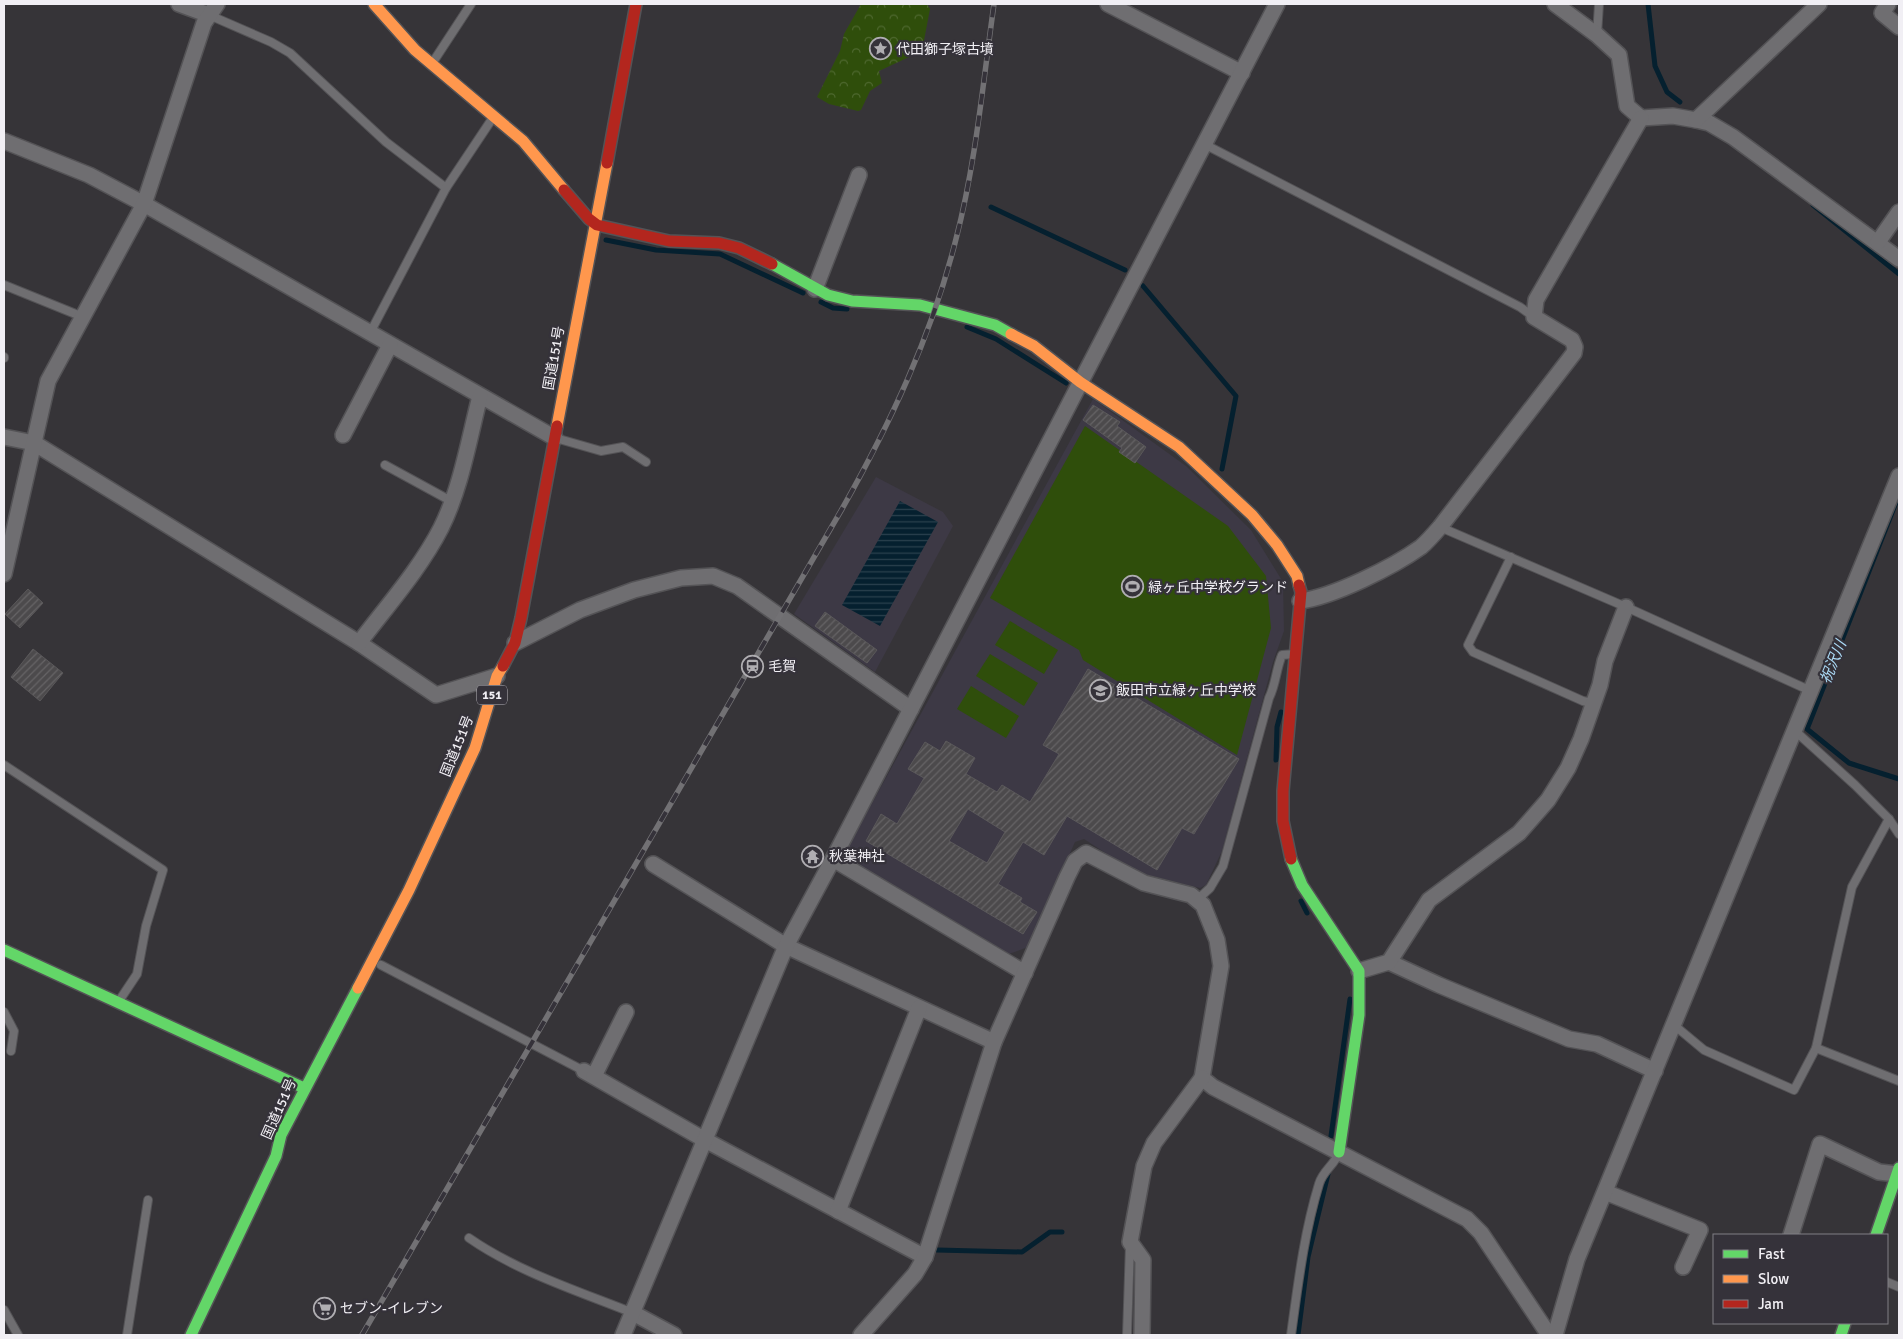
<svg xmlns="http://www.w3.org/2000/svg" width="1903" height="1339" font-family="Signika,'Noto Sans JP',sans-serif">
	<defs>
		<pattern id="forest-crowns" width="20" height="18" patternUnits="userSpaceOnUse" patternTransform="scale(1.25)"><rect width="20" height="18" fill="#2f4e0b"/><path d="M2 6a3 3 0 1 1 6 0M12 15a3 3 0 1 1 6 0" fill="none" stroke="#4e682f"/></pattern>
		<pattern id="water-rules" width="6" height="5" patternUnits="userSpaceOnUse" patternTransform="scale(1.25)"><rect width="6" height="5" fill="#05202f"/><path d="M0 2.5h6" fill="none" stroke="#2a414e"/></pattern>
		<pattern id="building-hatch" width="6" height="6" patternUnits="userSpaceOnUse" patternTransform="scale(1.25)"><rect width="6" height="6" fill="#4c4a4c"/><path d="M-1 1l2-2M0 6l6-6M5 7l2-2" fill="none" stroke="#666466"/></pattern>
	</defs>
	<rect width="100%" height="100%" fill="#363438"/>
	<!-- built -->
	<g fill="#3d3945">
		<path d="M1093 399 1186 466 1251 530 1283 582 1284 631 1273 662 1222 851 1206 885 1200 888 1144 874 1119 862 1084 839 1075 842 1028 947 1009 954 853 862 847 849Z"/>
		<path d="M876 477 943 512 953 526 875 672 794 614Z"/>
	</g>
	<!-- forest -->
	<path fill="url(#forest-crowns)" d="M861 4H927L930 9 922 51 879 71 882 83 870 91 861 110 858 111 829 104 817 97 840 51 844 34Z"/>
	<!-- garden -->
	<g fill="#2f4e0b">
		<path d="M1085 426 1228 526 1266 576 1271 628 1237 755 1083 660 1079 650 990 598Z"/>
		<path d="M1010 621 1058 650 1044 674 995 645Z"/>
		<path d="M990 654 1038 683 1024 706 976 676Z"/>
		<path d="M971 686 1019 716 1006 738 957 709Z"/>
	</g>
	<!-- water -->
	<path fill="url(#water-rules)" d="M900 501 938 522 880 626 842 605Z"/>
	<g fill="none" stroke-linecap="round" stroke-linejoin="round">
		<!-- stream -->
		<g stroke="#05202f" stroke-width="5">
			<path d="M1648 4 1655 66 1667 92 1680 102"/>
			<path d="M1813 205 1899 274"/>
			<path d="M991 207 1125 270"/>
			<path d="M606 240 656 250 720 254 803 293"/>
			<path d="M1143 286 1236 396 1222 469"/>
			<path d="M821 302 833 308 847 309"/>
			<path d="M967 327 996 339 1066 383"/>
			<path d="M1899 495 1807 729 1849 763 1899 779"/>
			<path d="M1276 760 1277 727 1281 712"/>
			<path d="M1301 901 1307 913"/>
			<path d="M1331 1136 1350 999"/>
			<path d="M937 1250 1022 1252 1050 1232H1062"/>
			<path d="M1298 1335 1308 1257 1329 1170"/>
		</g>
	</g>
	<!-- building -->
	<g fill="url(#building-hatch)" stroke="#5a585a" fill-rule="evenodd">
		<path d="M1093 405 1120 422 1117 426 1146 447 1135 463 1119 452 1122 448 1083 420Z"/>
		<path d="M28 589 43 603 20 628 5 614Z"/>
		<path d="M825 612 877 650 867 663 815 626Z"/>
		<path d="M33 649 63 673 40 701 11 677Z"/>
		<path d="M1088 669 1239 759 1194 834 1182 828 1157 870 1067 816 1044 855 1023 842 998 884 1022 898 1020 902 1037 912 1023 934 866 841 881 814 897 824 924 778 908 769 925 742 940 751 946 741 975 758 966 774 997 792 1002 785 1030 802 1059 754 1043 745ZM968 809 1005 832 987 863 949 841Z"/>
	</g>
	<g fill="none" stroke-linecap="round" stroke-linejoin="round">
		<defs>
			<g id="lane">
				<path d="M209 15 271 42 290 53 386 142 446 188"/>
				<path d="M1597 35 1599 4"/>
				<path d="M433 62 471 4"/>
				<path d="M1204 144 1520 307 1534 317"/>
				<path d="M4 285 83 317"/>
				<path d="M370 333 446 188 494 116"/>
				<path d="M4 358V357"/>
				<path d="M559 439 601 451 623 447 646 462"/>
				<path d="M385 465 451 501"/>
				<path d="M1440 527 1626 607 1811 691"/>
				<path d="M1511 557 1468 645 1473 652 1583 701 1592 703"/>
				<path d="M1794 730 1855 785 1889 819 1899 834"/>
				<path d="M4 765 163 870 146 926 137 974 119 1001"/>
				<path d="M1197 900 1210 888 1223 866 1269 698C1276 684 1276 669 1282 655L1295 654"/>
				<path d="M381 965 584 1071"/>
				<path d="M4 1012 14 1031 11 1051"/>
				<path d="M1674 1025 1704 1050 1794 1090 1816 1048 1852 887 1889 819"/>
				<path d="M1816 1048 1899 1081"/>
				<path d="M469 1238C518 1272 578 1291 633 1313"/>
				<path d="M1887 1282 1899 1287"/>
				<path d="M4 1310 18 1335"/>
				<path d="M127 1335 148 1200"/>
				<path d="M1127 1335 1130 1244"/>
				<path d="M1291 1335C1298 1284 1304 1233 1319 1184 1323 1170 1335 1165 1339 1152"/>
			</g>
			<g id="street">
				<path d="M179 4 209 15"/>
				<path d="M1108 4 1242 73"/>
				<path d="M1555 4 1597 35 1619 55 1627 106 1641 118 1673 116 1696 120 1709 123 1733 137 1899 259"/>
				<path d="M1888 4 1882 13 1899 27"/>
				<path d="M1696 120 1819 4"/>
				<path d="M4 141 89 175 144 204 555 438"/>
				<path d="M1878 242 1899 212"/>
				<path d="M815 289 859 175"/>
				<path d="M343 435 390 345"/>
				<path d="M4 437 34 443 359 643 436 695 497 676"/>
				<path d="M4 574 48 381 144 204 204 23 217 4"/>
				<path d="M1300 601C1333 597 1393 567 1421 547 1428 541 1434 534 1440 527L1574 353 1575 347 1572 340 1534 317 1536 300 1641 118"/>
				<path d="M359 643C387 606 420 569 441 528 461 488 469 439 480 396"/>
				<path d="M515 643 580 610 634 590 681 578 713 576 737 586 911 709"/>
				<path d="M833 859 1025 973"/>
				<path d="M653 864 786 946 994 1042"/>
				<path d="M1389 962 1439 985 1569 1039 1597 1044 1655 1071"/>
				<path d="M1359 971 1389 962 1429 900 1519 833 1548 800 1568 768 1581 739 1600 685 1605 661 1626 607"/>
				<path d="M584 1071 705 1140 925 1257"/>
				<path d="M594 1076 626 1012"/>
				<path d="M1605 1192 1700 1230 1683 1267"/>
				<path d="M838 1211 919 1008"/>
				<path d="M1791 1235 1820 1144 1879 1172 1897 1174"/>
				<path d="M633 1313 674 1335"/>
				<path d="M623 1335 786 946 833 859 1277 4"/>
				<path d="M861 1335 915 1274 925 1257 994 1042 1067 877 1075 861 1086 853 1144 883 1191 895 1203 905 1217 940 1221 966 1202 1078 1213 1087 1467 1219 1481 1233 1549 1335"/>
				<path d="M1142 1335 1143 1260 1130 1242 1144 1166 1154 1143 1202 1078"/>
				<path d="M1555 1335 1577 1259 1899 476"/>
			</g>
			<g id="fast">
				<path d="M772 264 828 295 852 301 920 305 995 325 1011 334"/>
				<path d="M1291 859 1302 885 1359 971V1015L1339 1152"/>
				<path d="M4 950 304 1088"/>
				<path d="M1876 1235 1899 1168"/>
				<path d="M191 1335 276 1156 281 1135 358 988"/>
				<path d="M1841 1335 1845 1323"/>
			</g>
			<g id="slow">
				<path d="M374 4 415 50 523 141 564 190"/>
				<path d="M1011 334 1034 346 1080 382 1179 447 1252 515 1277 545 1297 576 1299 585"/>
				<path d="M557 426 607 163"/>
				<path d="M358 988 409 890 475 748 497 676 503 666"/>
			</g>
			<g id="jam">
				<path d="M607 163 636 4"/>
				<path d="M564 190 589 219 597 225 669 241 719 243 739 248 772 264"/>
				<path d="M503 666 515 643 521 618 557 426"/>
				<path d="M1291 859 1283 821V791L1301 592 1299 585"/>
			</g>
		</defs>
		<!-- lane casing -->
		<use href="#lane" stroke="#545356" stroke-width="10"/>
		<!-- street casing -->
		<use href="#street" stroke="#545356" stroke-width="18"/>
		<!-- fast casing -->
		<use href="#fast" stroke="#545356" stroke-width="14"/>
		<!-- slow casing -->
		<use href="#slow" stroke="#545356" stroke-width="14"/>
		<!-- jam casing -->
		<use href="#jam" stroke="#545356" stroke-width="14"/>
		<!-- lane -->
		<use href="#lane" stroke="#6f6e71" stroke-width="8"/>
		<!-- street -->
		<use href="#street" stroke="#6f6e71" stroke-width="15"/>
		<!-- fast -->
		<use href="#fast" stroke="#63d668" stroke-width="11"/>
		<!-- slow -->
		<use href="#slow" stroke="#ff974d" stroke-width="11"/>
		<!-- jam -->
		<use href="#jam" stroke="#b3261e" stroke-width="11"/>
		<defs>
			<path id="rail" d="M362 1335 842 509C890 424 932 335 956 239 976 162 983 82 994 4"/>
		</defs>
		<!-- rail casing -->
		<use href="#rail" stroke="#727174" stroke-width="5.5"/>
		<!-- rail -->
		<use href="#rail" stroke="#35323a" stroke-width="4" stroke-dasharray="11" stroke-linecap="butt"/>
	</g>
	<!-- icons -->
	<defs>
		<symbol id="sight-ring" viewBox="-11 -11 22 22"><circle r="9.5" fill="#35323a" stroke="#b0aeb2" stroke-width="1.5"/><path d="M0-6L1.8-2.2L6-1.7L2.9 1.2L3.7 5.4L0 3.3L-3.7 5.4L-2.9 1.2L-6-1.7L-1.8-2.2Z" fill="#b0aeb2"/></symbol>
		<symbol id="stadium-ring" viewBox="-11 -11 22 22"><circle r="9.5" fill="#35323a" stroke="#b0aeb2" stroke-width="1.5"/><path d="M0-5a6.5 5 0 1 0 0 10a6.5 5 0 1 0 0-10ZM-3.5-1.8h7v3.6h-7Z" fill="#b0aeb2"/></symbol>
		<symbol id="station-ring" viewBox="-11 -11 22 22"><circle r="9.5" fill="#35323a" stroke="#b0aeb2" stroke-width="1.5"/><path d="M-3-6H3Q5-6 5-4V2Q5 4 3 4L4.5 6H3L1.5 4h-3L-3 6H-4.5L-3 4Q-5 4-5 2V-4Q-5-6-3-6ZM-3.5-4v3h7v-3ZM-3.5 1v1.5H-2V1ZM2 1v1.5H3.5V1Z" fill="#b0aeb2"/></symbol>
		<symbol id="school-ring" viewBox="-11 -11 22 22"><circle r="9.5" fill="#35323a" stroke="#b0aeb2" stroke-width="1.5"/><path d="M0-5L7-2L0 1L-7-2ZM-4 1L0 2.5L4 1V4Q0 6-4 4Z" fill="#b0aeb2"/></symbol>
		<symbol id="temple-ring" viewBox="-11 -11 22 22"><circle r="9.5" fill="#35323a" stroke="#b0aeb2" stroke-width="1.5"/><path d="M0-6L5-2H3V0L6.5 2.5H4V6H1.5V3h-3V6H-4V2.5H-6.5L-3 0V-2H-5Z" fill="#b0aeb2"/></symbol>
		<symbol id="supermarket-ring" viewBox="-11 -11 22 22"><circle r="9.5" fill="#35323a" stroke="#b0aeb2" stroke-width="1.5"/><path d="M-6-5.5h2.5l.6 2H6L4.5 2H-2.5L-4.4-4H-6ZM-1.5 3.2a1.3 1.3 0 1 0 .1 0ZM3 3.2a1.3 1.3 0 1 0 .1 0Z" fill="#b0aeb2"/></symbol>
	</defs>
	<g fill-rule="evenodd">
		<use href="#sight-ring" x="868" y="36" width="25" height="25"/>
		<use href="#stadium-ring" x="1120" y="574" width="25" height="25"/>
		<use href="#station-ring" x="740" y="654" width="25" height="25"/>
		<use href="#school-ring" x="1088" y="678" width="25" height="25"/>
		<use href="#temple-ring" x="800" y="844" width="25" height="25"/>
		<use href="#supermarket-ring" x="312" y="1296" width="25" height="25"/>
	</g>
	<g text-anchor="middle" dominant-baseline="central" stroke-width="4.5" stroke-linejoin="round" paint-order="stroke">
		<!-- shield labels -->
		<rect fill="#35323a" stroke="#b9b6bc" stroke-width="1" x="477" y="685.5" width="30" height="19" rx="4"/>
		<g font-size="12" font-weight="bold" fill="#f1eff4">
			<text x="492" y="695">151</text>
		</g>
		<!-- poi labels -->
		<g font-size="14" fill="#f1eff4" stroke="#35323a" text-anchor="start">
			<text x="896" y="49">代田獅子塚古墳</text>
			<text x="1148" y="587">緑ヶ丘中学校グランド</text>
			<text x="768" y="666">毛賀</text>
			<text x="1116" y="690">飯田市立緑ヶ丘中学校</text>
			<text x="829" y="856">秋葉神社</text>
			<text x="340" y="1308">セブン-イレブン</text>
		</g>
		<!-- street labels -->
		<g font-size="14" fill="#f1eff4" stroke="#35323a">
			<text transform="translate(554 358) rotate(-80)">国道151号</text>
			<text transform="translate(457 746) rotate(-68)">国道151号</text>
			<text transform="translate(279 1109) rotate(-66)">国道151号</text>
		</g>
		<!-- water labels -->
		<g font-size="15" font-style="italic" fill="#abdaf6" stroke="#35323a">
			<text transform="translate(1833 662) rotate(-68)">祝沢川</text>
		</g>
	</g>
	<!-- border -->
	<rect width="1903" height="1339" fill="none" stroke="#f1eff4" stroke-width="10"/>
	<!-- legend -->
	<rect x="1713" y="1234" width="175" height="90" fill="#35323a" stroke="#807e84"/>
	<rect x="1723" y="1250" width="25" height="8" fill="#63d668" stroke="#807e84"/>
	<text x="1758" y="1259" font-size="15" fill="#f1eff4">Fast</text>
	<rect x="1723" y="1275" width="25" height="8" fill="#ff974d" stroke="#807e84"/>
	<text x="1758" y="1284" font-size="15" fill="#f1eff4">Slow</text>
	<rect x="1723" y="1300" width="25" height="8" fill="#b3261e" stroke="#807e84"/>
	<text x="1758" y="1309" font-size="15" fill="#f1eff4">Jam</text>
</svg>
